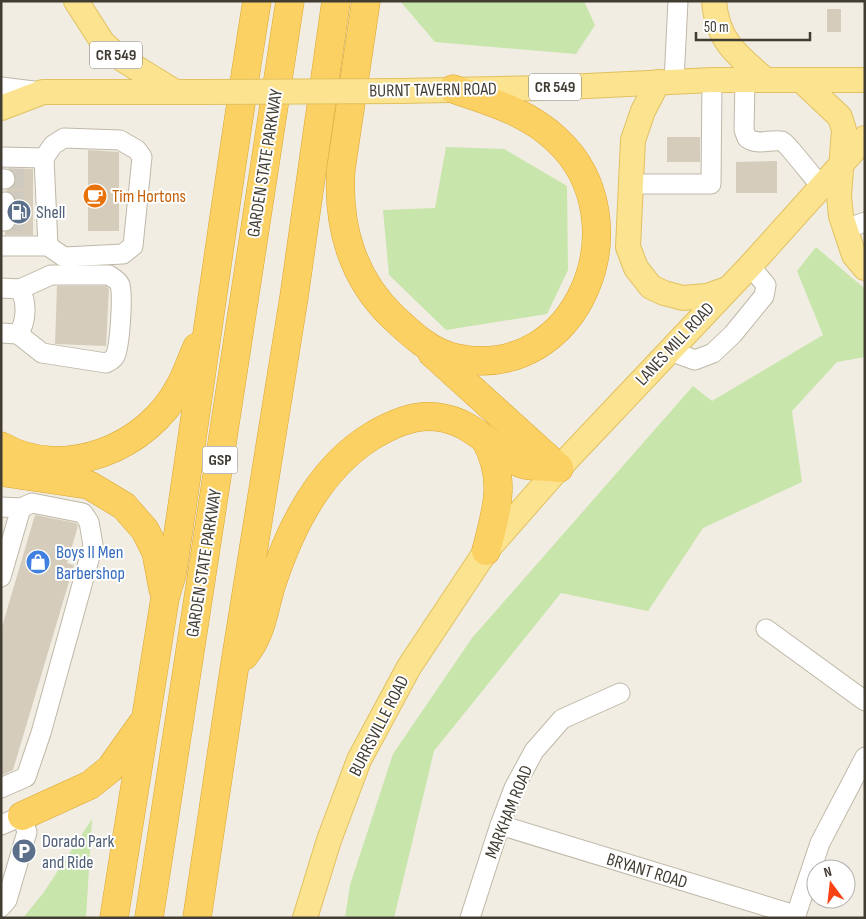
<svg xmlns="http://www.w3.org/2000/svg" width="866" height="919" font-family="'Sofia Sans Condensed',sans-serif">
	<rect width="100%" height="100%" fill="#f1ede2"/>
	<!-- green -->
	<g fill="#c8e5ab">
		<path d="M400 1H584L595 25 576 54 435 42Z"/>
		<path d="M446 147 504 149 567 186 568 270 547 314 446 330 389 275 383 210 435 208Z"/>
		<path d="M816 247 865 289V357L837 362 792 411 802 482 703 528 648 611 561 593 434 751 394 918H345L350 885 393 754 472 638 693 386 712 401 823 335 797 271Z"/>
		<path d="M92 819 86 918H23L44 892Z"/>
	</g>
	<!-- building -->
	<g fill="#d5ccbb">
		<rect x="827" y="9" width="14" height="23"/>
		<rect x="667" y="137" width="33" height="25"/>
		<path d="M88 150 119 152V231H88Z"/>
		<path d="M777 161V193H736V162Z"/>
		<path d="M8 168 33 169V235H5V232L14 227 16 221 11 211 16 206V199L13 194 5 191 14 185 16 179 14 173Z"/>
		<path d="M57 286H106L109 289 106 346 55 344Z"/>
		<path d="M35 515 76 523 78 526 67 563 74 565 13 770 1 776V630Z"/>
	</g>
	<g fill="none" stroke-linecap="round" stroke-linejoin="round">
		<!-- minor-tunnel -->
		<g stroke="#cecabf" stroke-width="19" stroke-dasharray="19 9" stroke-linecap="butt">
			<path d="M5 179 33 178"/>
			<path d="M5 202 33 201"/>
			<path d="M5 221 33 222"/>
		</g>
		<defs>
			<g id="minor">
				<path d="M745 80 744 130 747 138C758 146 770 139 782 141 786 142 815 180 821 186"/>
				<path d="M674 81 678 1"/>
				<path d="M1 87 42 92"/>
				<path d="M1 157 44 158"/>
				<path d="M1 179H5"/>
				<path d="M631 184H711L712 80"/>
				<path d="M1 203 5 202"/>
				<path d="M1 221H5"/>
				<path d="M843 226H854L865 222"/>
				<path d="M1 246H48L64 257 123 254 133 246 142 157 137 150 120 140 64 138 53 145 44 158 48 246"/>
				<path d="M1 288 20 289C27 302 27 322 18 334L1 333"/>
				<path d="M18 334 42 353 106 363C110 361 113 360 115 356 120 347 123 295 120 285 118 280 113 278 109 275H51L20 289"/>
				<path d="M670 351 695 360 713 353 733 334 764 296 766 285 750 266"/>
				<path d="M1 507 21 508 1 577"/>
				<path d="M766 629 865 701"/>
				<path d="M1 788 26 777 41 733 93 545 89 522 83 513 32 503 21 508"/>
				<path d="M1 825 22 816 27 832 7 900 1 907"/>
				<path d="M500 825 795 915"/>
				<path d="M470 918 500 825 514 788 534 751 562 719 620 693"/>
				<path d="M795 918 820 843 865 757"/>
			</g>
			<g id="major">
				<path d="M76 1 103 43 120 58 174 91"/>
				<path d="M714 1C717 41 738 56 766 80"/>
				<path d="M802 81 840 117 844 130 839 196 841 216 854 255 865 268"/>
				<path d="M658 82 643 111 633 140 628 247 636 268 651 287 664 293 683 298 707 296 727 289"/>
				<path d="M401 91 545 88 712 80H865"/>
				<path d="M1 108 43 92H205"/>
				<path d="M305 918 329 840 359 760 409 667 486 551 559 468 750 266 865 138"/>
			</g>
			<g id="highway">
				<path d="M366 1 341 169C337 225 352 278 393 317 411 334 431 353 456 358 579 384 643 220 557 140 528 112 489 101 453 89"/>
				<path d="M432 353 559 468"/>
				<path d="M485 439C507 479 497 509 486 551"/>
				<path d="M1 446C64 482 148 448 180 386 187 374 191 360 197 347"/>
				<path d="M1 472 89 485 124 506 145 530 156 552 163 589"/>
				<path d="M244 656C263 632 263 611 272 583 291 526 320 468 372 436 390 425 415 414 437 417 472 421 488 446 518 462 528 468 547 466 559 468"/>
				<path d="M22 816 90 785 110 769 142 724"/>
				<path d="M114 918 165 598 172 574C201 383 226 192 257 1"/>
				<path d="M149 918 290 1"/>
				<path d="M197 918 234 670 294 297 336 1"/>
			</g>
		</defs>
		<!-- minor casing -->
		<use href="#minor" stroke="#bfb8a8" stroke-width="21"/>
		<!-- major casing -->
		<use href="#major" stroke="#e1c160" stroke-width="26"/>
		<!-- highway casing -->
		<use href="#highway" stroke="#daa633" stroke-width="29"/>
		<!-- minor -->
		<use href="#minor" stroke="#fff" stroke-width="19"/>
		<!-- major -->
		<use href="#major" stroke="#fce390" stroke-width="24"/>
		<!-- highway -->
		<use href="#highway" stroke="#fbd163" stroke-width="28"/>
		<defs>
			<path id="major-bridge" d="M205 92 401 91"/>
		</defs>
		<!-- major-bridge casing -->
		<use href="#major-bridge" stroke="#e1c160" stroke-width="26" stroke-linecap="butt"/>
		<!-- major-bridge -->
		<use href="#major-bridge" stroke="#fce390" stroke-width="24"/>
	</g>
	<!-- icons -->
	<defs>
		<symbol id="cafe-disc" viewBox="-11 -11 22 22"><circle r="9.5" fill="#e8710a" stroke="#fff"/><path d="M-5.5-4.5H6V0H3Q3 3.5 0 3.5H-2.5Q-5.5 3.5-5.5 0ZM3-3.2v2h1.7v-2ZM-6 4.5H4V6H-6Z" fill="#fff"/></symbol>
		<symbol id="fuel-disc" viewBox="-11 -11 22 22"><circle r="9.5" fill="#5c6f8a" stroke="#fff"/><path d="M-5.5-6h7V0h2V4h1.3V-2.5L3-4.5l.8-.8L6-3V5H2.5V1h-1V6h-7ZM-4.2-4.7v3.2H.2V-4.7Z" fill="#fff"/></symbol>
		<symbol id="shop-disc" viewBox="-11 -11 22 22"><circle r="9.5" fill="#3f7fe0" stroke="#fff"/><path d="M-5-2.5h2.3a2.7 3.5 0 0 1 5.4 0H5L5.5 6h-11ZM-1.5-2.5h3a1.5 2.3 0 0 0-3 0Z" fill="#fff"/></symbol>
		<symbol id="parking-disc" viewBox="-11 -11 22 22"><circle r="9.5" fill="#5c6f8a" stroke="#fff"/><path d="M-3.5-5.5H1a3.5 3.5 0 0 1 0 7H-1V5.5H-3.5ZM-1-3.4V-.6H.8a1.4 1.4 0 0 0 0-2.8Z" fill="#fff"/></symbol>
	</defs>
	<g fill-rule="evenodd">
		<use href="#cafe-disc" x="81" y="182" width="28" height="28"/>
		<use href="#fuel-disc" x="5" y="198" width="28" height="28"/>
		<use href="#shop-disc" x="24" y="548" width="28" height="28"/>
		<use href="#parking-disc" x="10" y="837" width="28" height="28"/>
	</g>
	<g text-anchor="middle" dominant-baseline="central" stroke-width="4" stroke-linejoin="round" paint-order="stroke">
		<!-- shield labels -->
		<g fill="#fff" stroke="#7b7770" stroke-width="1">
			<rect x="90" y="41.5" width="52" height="27" rx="4"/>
			<rect x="529" y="73.5" width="52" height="27" rx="4"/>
			<rect x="202.5" y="446.5" width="35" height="27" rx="4"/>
		</g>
		<g font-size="16" font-weight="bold" fill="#423d33">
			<text x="116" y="55">CR 549</text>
			<text x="555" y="87">CR 549</text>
			<text x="220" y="460">GSP</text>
		</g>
		<!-- street labels -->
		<g font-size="18" fill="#423d33" stroke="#fff">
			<text transform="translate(433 90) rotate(-1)">BURNT TAVERN ROAD</text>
			<text transform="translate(265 163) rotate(-81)">GARDEN STATE PARKWAY</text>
			<text transform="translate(675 344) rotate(-47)">LANES MILL ROAD</text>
			<text transform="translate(204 563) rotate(-81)">GARDEN STATE PARKWAY</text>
			<text transform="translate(379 726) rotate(-63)">BURRSVILLE ROAD</text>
			<text transform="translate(509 812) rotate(-68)">MARKHAM ROAD</text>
			<text transform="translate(647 871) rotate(17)">BRYANT ROAD</text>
		</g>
		<!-- food labels -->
		<g font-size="18" fill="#c56008" stroke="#fff" text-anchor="start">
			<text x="112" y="196">Tim Hortons</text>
		</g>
		<!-- service labels -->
		<g font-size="18" fill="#4e5e75" stroke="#fff" text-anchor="start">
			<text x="36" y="212">Shell</text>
			<text x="42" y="841">Dorado Park<tspan x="42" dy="21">and Ride</tspan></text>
		</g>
		<!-- shop labels -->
		<g font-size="18" fill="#366cbe" stroke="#fff" text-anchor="start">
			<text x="56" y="552">Boys II Men<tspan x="56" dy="21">Barbershop</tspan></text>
		</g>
	</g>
	<!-- border -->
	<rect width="866" height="919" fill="none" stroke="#423d33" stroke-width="5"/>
	<!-- north arrow -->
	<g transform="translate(831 884) rotate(345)"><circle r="24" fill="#ffffff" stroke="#b3b1ad"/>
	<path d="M0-4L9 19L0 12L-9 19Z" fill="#f74214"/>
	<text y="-8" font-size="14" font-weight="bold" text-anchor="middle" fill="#423d33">N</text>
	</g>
	<!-- scale -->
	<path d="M696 32v8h114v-8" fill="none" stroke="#423d33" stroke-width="2.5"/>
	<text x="704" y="32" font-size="15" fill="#423d33" stroke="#ffffff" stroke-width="4" paint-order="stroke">50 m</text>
</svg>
